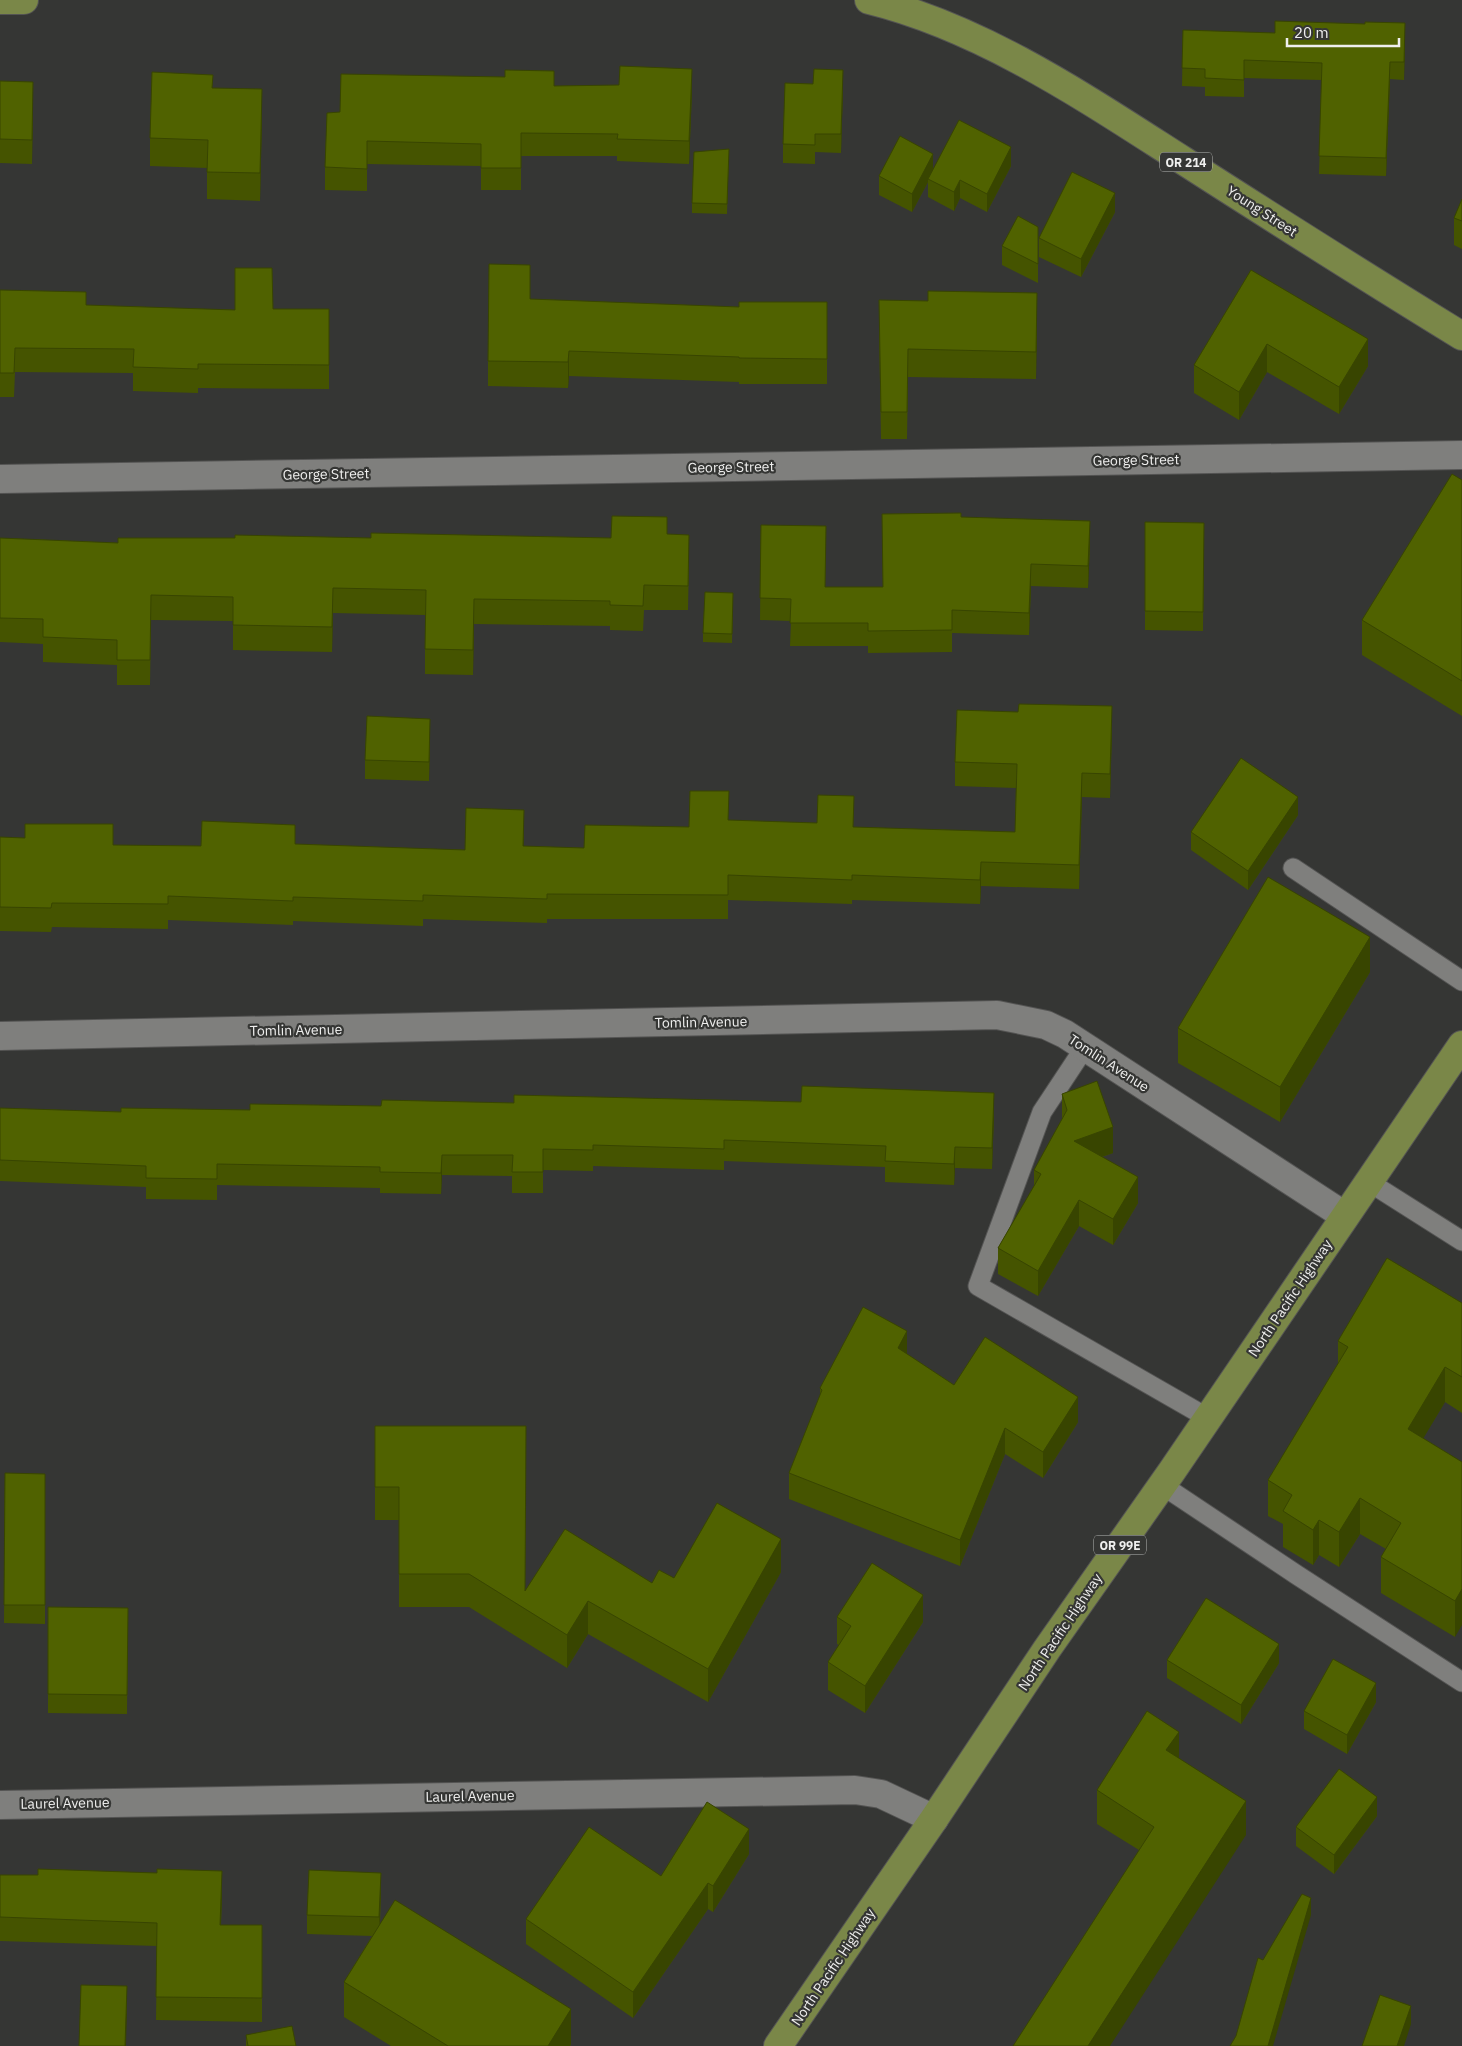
<svg xmlns="http://www.w3.org/2000/svg" width="1462" height="2046" font-family="'IBM Plex Sans',sans-serif">
	<rect width="100%" height="100%" fill="#353634"/>
	<g fill="none" stroke-linecap="round" stroke-linejoin="round">
		<defs>
			<g id="lane">
				<path d="M1293 868 1462 981"/>
				<path d="M1085 1047 1042 1112 978 1286 1208 1418"/>
				<path d="M1369 1182 1462 1241"/>
				<path d="M1162 1485 1297 1575 1462 1682"/>
			</g>
			<g id="street">
				<path d="M0 479 1462 455"/>
				<path d="M0 1036 997 1015 1046 1025 1065 1034 1345 1216"/>
				<path d="M0 1805 855 1790 881 1794 934 1819"/>
			</g>
			<g id="primary">
				<path d="M0 0H24"/>
				<path d="M869 0C983 28 1087 99 1184 161 1276 220 1369 279 1462 336"/>
				<path d="M778 2046 934 1819 1047 1649 1172 1471 1462 1045"/>
			</g>
		</defs>
		<!-- lane casing -->
		<use href="#lane" stroke="#545453" stroke-width="21"/>
		<!-- street casing -->
		<use href="#street" stroke="#545453" stroke-width="30"/>
		<!-- primary casing -->
		<use href="#primary" stroke="#545453" stroke-width="30"/>
		<!-- lane -->
		<use href="#lane" stroke="#7f7f7d" stroke-width="19"/>
		<!-- street -->
		<use href="#street" stroke="#7f7f7d" stroke-width="28"/>
		<!-- primary -->
		<use href="#primary" stroke="#7a8748" stroke-width="28"/>
	</g>
	<!-- wall -->
	<g fill="#455400">
		<path d="M1183 30 1405 41 1404 80 1390 79 1386 176 1319 174 1322 80 1244 78V97L1205 96V87L1182 86Z"/>
		<path d="M0 81 33 106 32 164 0 163Z"/>
		<path d="M554 86 692 91 689 164 617 161V156H521V190H481V166L367 164V191L325 190V167L340 112Z"/>
		<path d="M213 88 262 116 260 201 207 199V168L150 166V138Z"/>
		<path d="M843 88 841 153 815 152V164L783 163V144Z"/>
		<path d="M729 149 727 214 692 213V203Z"/>
		<path d="M1011 166 987 212 960 198 954 211 928 197V182L912 212 879 195V176L933 169Z"/>
		<path d="M1462 199V249L1454 245V218Z"/>
		<path d="M1115 212 1081 277 1039 257V238Z"/>
		<path d="M1038 227V283L1002 265V246Z"/>
		<path d="M1251 270 1368 366 1339 414 1267 372 1239 420 1194 393V365Z"/>
		<path d="M0 290 86 305 235 310 273 309H329V389L198 388V393L133 391V373L15 372 14 397H0Z"/>
		<path d="M530 299 739 307 827 302V384H739V382L569 376 568 388 488 386V361Z"/>
		<path d="M928 301 1037 321 1036 379 908 377 907 439H881L879 328Z"/>
		<path d="M1462 480V716L1362 655V620Z"/>
		<path d="M961 517 1090 544 1088 588 1031 586 1029 635 952 633V652L868 653V646H790L791 621 760 620 761 525 825 587H883Z"/>
		<path d="M1145 522 1204 523 1203 631 1145 630Z"/>
		<path d="M667 534 689 560 688 610H644L643 631 610 630V626L474 624 473 675 425 674V615L333 613 332 652 233 650V621L151 620 150 685H117V665L43 662V644L0 642V538L118 543 235 538H611Z"/>
		<path d="M733 593 732 643 703 642V633Z"/>
		<path d="M1112 730 1110 798 1082 797 1079 889 981 886 980 904 852 900V904L728 900V919H547V923L423 919V926L293 921V925L168 920V929L52 927 51 932 0 931V837L113 845 201 846 295 844 465 850 524 834 523 846 584 848 689 827 729 820 854 827 1015 832 1016 788 955 786V762Z"/>
		<path d="M430 737 429 781 365 779V760Z"/>
		<path d="M1298 815 1248 890 1191 850V832Z"/>
		<path d="M1370 972 1280 1122 1178 1063V1028Z"/>
		<path d="M1062 1094 1113 1153 1102 1157 1138 1203 1113 1245 1079 1226 1038 1296 998 1274V1248L1034 1186V1170L1062 1120Z"/>
		<path d="M0 1108 121 1112 250 1110 994 1114 992 1169 955 1168 954 1185 885 1182V1167L724 1161V1170L593 1166V1171L543 1170V1193H512V1176L442 1175 441 1194 380 1193V1188L217 1185V1200L146 1199V1187L0 1181Z"/>
		<path d="M1462 1303V1413L1445 1402 1423 1438 1462 1462 1455 1637 1381 1593V1557L1386 1549 1360 1534 1339 1567 1319 1555 1313 1565 1283 1547V1524L1268 1516V1480L1338 1365V1341Z"/>
		<path d="M907 1354 954 1385 1078 1422 1043 1478 1005 1454 960 1566 789 1499V1473L820 1396V1388Z"/>
		<path d="M375 1426 525 1591 652 1583 674 1578 781 1572 708 1702 588 1634 567 1668 469 1607H399V1520H375Z"/>
		<path d="M5 1473 45 1474V1624L4 1623Z"/>
		<path d="M48 1607 128 1608 127 1714 48 1713Z"/>
		<path d="M837 1617 923 1622 865 1713 828 1690V1662L839 1645 837 1644Z"/>
		<path d="M1167 1660 1279 1663 1241 1724 1167 1678Z"/>
		<path d="M1376 1702 1347 1754 1304 1729V1711Z"/>
		<path d="M1179 1758 1246 1835 1139 1850 1097 1824V1790Z"/>
		<path d="M1377 1816 1334 1874 1296 1846V1827Z"/>
		<path d="M749 1854 713 1912 708 1909 633 2018 526 1944V1919L661 1876Z"/>
		<path d="M0 1875 222 1895 221 1925H262V2022L156 2020 157 1946 0 1941Z"/>
		<path d="M381 1891 380 1924 571 2044 570 2046H391L344 2017V1982L372 1936 307 1934V1915Z"/>
		<path d="M246 2035 296 2046H246Z"/>
	</g>
	<!-- shaded-wall -->
	<g fill="#384500">
		<path d="M1405 23V41L1404 80V62Z"/>
		<path d="M1390 62V79L1386 176V158Z"/>
		<path d="M692 69V91L689 164V141Z"/>
		<path d="M843 70V88L841 153V134Z"/>
		<path d="M33 82V106L32 164V140Z"/>
		<path d="M262 89V116L260 201V173Z"/>
		<path d="M1011 147V166L987 212V194Z"/>
		<path d="M933 154V173L928 179V182L912 212V194Z"/>
		<path d="M960 180V198L954 211V192Z"/>
		<path d="M1115 193V212L1081 277V259Z"/>
		<path d="M1037 293V321L1036 379V352Z"/>
		<path d="M1368 339V366L1339 414V387Z"/>
		<path d="M1267 344V372L1239 420V392Z"/>
		<path d="M569 351V376L568 388V362Z"/>
		<path d="M1090 521V544L1088 588V566Z"/>
		<path d="M1031 564V586L1029 635V613Z"/>
		<path d="M333 588V613L332 652V627Z"/>
		<path d="M474 599V624L473 675V650Z"/>
		<path d="M1112 706V730L1110 798V774Z"/>
		<path d="M430 719V737L429 781V762Z"/>
		<path d="M1082 773V797L1079 889V865Z"/>
		<path d="M1298 797V815L1248 890V871Z"/>
		<path d="M524 810V834L523 870V846Z"/>
		<path d="M981 862V886L980 904V880Z"/>
		<path d="M1370 937V972L1280 1122V1087Z"/>
		<path d="M994 1093V1114L992 1169V1148Z"/>
		<path d="M1113 1127V1153L1074 1166V1141Z"/>
		<path d="M955 1147V1168L954 1185V1164Z"/>
		<path d="M442 1155V1175L441 1194V1173Z"/>
		<path d="M1138 1177V1203L1113 1245V1219Z"/>
		<path d="M1079 1200V1226L1038 1296V1271Z"/>
		<path d="M907 1331V1357L898 1348Z"/>
		<path d="M1445 1367V1402L1408 1464V1429Z"/>
		<path d="M1078 1397V1422L1043 1478V1452Z"/>
		<path d="M1005 1428V1454L960 1566V1540Z"/>
		<path d="M1360 1498V1534L1339 1567V1532Z"/>
		<path d="M1319 1520V1555L1313 1565V1530Z"/>
		<path d="M781 1539V1572L708 1702V1669Z"/>
		<path d="M1462 1589V1625L1455 1637V1601Z"/>
		<path d="M923 1595V1622L865 1713V1686Z"/>
		<path d="M588 1601V1634L567 1668V1635Z"/>
		<path d="M1279 1644V1663L1241 1724V1705Z"/>
		<path d="M1376 1683V1702L1347 1754V1735Z"/>
		<path d="M1179 1732V1765L1166 1750Z"/>
		<path d="M1377 1797V1816L1334 1874V1855Z"/>
		<path d="M1246 1801V1835L1110 2046H1088Z"/>
		<path d="M749 1829V1854L713 1912V1886Z"/>
		<path d="M222 1871V1895L220 1948V1925Z"/>
		<path d="M381 1873V1891L379 1936V1917Z"/>
		<path d="M708 1883V1909L633 2018V1992Z"/>
		<path d="M1311 1898V1915L1273 2046H1268Z"/>
		<path d="M127 1986V2005L126 2046H125Z"/>
		<path d="M1411 2006V2024L1404 2046H1397Z"/>
		<path d="M571 2009V2044L570 2046H548Z"/>
	</g>
	<!-- building -->
	<g fill="#506200" stroke="#384500">
		<path d="M1275 21 1365 24V22L1405 23 1404 62H1390L1386 158 1319 156 1322 63 1244 60V80L1205 78V69L1182 68 1183 30 1275 33Z"/>
		<path d="M620 66 692 69 689 141 617 139 618 134 521 133V168H481V144L367 141V169L325 167 327 113 340 112 341 74 505 77V70L554 71V86L619 85Z"/>
		<path d="M814 69 843 70 841 134H815V145L783 144 785 83 813 84Z"/>
		<path d="M152 72 213 75 212 88 262 89 260 173 207 172 208 140 150 138Z"/>
		<path d="M0 81 33 82 32 140 0 139Z"/>
		<path d="M959 120 1011 147 987 194 960 180 954 192 928 179Z"/>
		<path d="M900 136 933 154 912 194 879 176Z"/>
		<path d="M729 149 727 204 692 203 694 152Z"/>
		<path d="M1072 172 1115 193 1081 259 1039 238Z"/>
		<path d="M1462 199V221L1454 218Z"/>
		<path d="M1018 216 1038 227V264L1002 246Z"/>
		<path d="M489 264 530 265V299L739 307V302H827V359L739 358V357L569 351 568 362 488 361Z"/>
		<path d="M235 268H272L273 309H329V365L198 364V369L133 367 134 349 15 348 14 373H0V290L86 292V305L235 310Z"/>
		<path d="M1251 270 1368 339 1339 387 1267 344 1239 392 1194 365Z"/>
		<path d="M928 291 1037 293 1036 352 908 349 907 412H881L879 300 928 301Z"/>
		<path d="M1452 474 1462 480V681L1362 620Z"/>
		<path d="M961 513V517L1090 521 1088 566 1031 564 1029 613 952 610V630L868 631V623H790L791 599 760 598 761 525 826 526 825 587H883L882 514Z"/>
		<path d="M612 516 667 517V534L689 535 688 586 644 585 643 606 610 605V601L474 599 473 650 425 649 426 590 333 588 332 627 233 625V597L151 595 150 660H117V640L43 637V619L0 618V538L118 543V538H235V535L371 538V533L611 538Z"/>
		<path d="M1145 522 1204 523 1203 612 1145 611Z"/>
		<path d="M705 592 733 593 732 634 703 633Z"/>
		<path d="M1019 704 1112 706 1110 774 1082 773 1079 865 981 862 980 880 852 875V880L728 875V895L547 894V899L423 895V901L293 897V901L168 896V904L52 903 51 908 0 907V837L25 838V824H113V845L201 846 202 821 295 825V844L465 850 466 808 524 810 523 846 584 848 585 825 689 827 690 791H729L728 820 817 823 818 795 854 796 853 827 1015 832 1017 764 955 762 957 710 1018 712Z"/>
		<path d="M367 716 430 719 429 762 365 760Z"/>
		<path d="M1241 758 1298 797 1248 871 1191 832Z"/>
		<path d="M1268 877 1370 937 1280 1087 1178 1028Z"/>
		<path d="M1097 1081 1113 1127 1074 1141 1138 1177 1113 1219 1079 1200 1038 1271 998 1248 1041 1174 1034 1170 1067 1110 1062 1094Z"/>
		<path d="M802 1086 994 1093 992 1148 955 1147 954 1164 885 1161 886 1146 724 1140V1149L593 1145V1150L543 1149V1172H512L513 1155H442L441 1173 380 1172V1167L217 1164V1179L146 1178V1166L0 1160V1108L121 1112V1108L250 1110V1104L381 1106 382 1100 514 1103V1095L801 1102Z"/>
		<path d="M1387 1258 1462 1303V1377L1445 1367 1408 1429 1462 1462V1589L1455 1601 1381 1557 1401 1523 1360 1498 1339 1532 1319 1520 1313 1530 1283 1511 1292 1495 1268 1480 1348 1347 1338 1341Z"/>
		<path d="M863 1307 907 1331 898 1348 954 1385 985 1337 1078 1397 1043 1452 1005 1428 960 1540 789 1473 822 1390 820 1388Z"/>
		<path d="M375 1426H526L525 1591 565 1529 652 1583 659 1570 674 1578 717 1503 781 1539 708 1669 588 1601 567 1635 469 1574H399V1487H375Z"/>
		<path d="M5 1473 45 1474V1605H4Z"/>
		<path d="M872 1563 923 1595 865 1686 828 1662 851 1626 837 1617Z"/>
		<path d="M1206 1598 1279 1644 1241 1705 1167 1660Z"/>
		<path d="M48 1607 128 1608 127 1695 48 1694Z"/>
		<path d="M1333 1659 1376 1683 1347 1735 1304 1711Z"/>
		<path d="M1147 1711 1179 1732 1166 1750 1246 1801 1088 2046H1013L1154 1827 1097 1790Z"/>
		<path d="M1339 1769 1377 1797 1334 1855 1296 1827Z"/>
		<path d="M707 1802 749 1829 713 1886 708 1883 633 1992 526 1919 589 1827 661 1876Z"/>
		<path d="M38 1869 157 1873V1869L222 1871 220 1925H262V1998L156 1997 157 1923 0 1917V1875H38Z"/>
		<path d="M309 1870 381 1873 379 1917 307 1915Z"/>
		<path d="M1302 1894 1311 1898 1268 2046H1230L1236 2036 1258 1958 1263 1960Z"/>
		<path d="M395 1900 571 2009 548 2046H448L344 1982Z"/>
		<path d="M81 1985 127 1986 125 2046H79Z"/>
		<path d="M1380 1995 1411 2006 1397 2046H1362Z"/>
		<path d="M292 2026 296 2046H248L246 2035Z"/>
	</g>
	<g text-anchor="middle" dominant-baseline="central" stroke-width="4.5" stroke-linejoin="round" paint-order="stroke">
		<!-- shield labels -->
		<g fill="#353634" stroke="#b7b8b6" stroke-width="1">
			<rect x="1160" y="152.5" width="52" height="19" rx="4"/>
			<rect x="1094" y="1535.5" width="52" height="19" rx="4"/>
		</g>
		<g font-size="12" font-weight="bold" fill="#efefee">
			<text x="1186" y="162">OR 214</text>
			<text x="1120" y="1545">OR 99E</text>
		</g>
		<!-- street labels -->
		<g font-size="14" fill="#efefee" stroke="#353634">
			<text transform="translate(1262 211) rotate(33)">Young Street</text>
			<text transform="translate(1136 460) rotate(-1)">George Street</text>
			<text transform="translate(731 467) rotate(-1)">George Street</text>
			<text transform="translate(326 474) rotate(-1)">George Street</text>
			<text transform="translate(701 1022) rotate(-1)">Tomlin Avenue</text>
			<text transform="translate(296 1030) rotate(-1)">Tomlin Avenue</text>
			<text transform="translate(1109 1063) rotate(33)">Tomlin Avenue</text>
			<text transform="translate(1290 1298) rotate(-56)">North Pacific Highway</text>
			<text transform="translate(1060 1632) rotate(-56)">North Pacific Highway</text>
			<text transform="translate(470 1796) rotate(-1)">Laurel Avenue</text>
			<text transform="translate(65 1803) rotate(-1)">Laurel Avenue</text>
			<text transform="translate(833 1967) rotate(-56)">North Pacific Highway</text>
		</g>
	</g>
	<!-- scale -->
	<path d="M1287 38v8h112v-8" fill="none" stroke="#efefee" stroke-width="2.5"/>
	<text x="1294" y="38" font-size="15" fill="#efefee" stroke="#353634" stroke-width="4" paint-order="stroke">20 m</text>
</svg>
